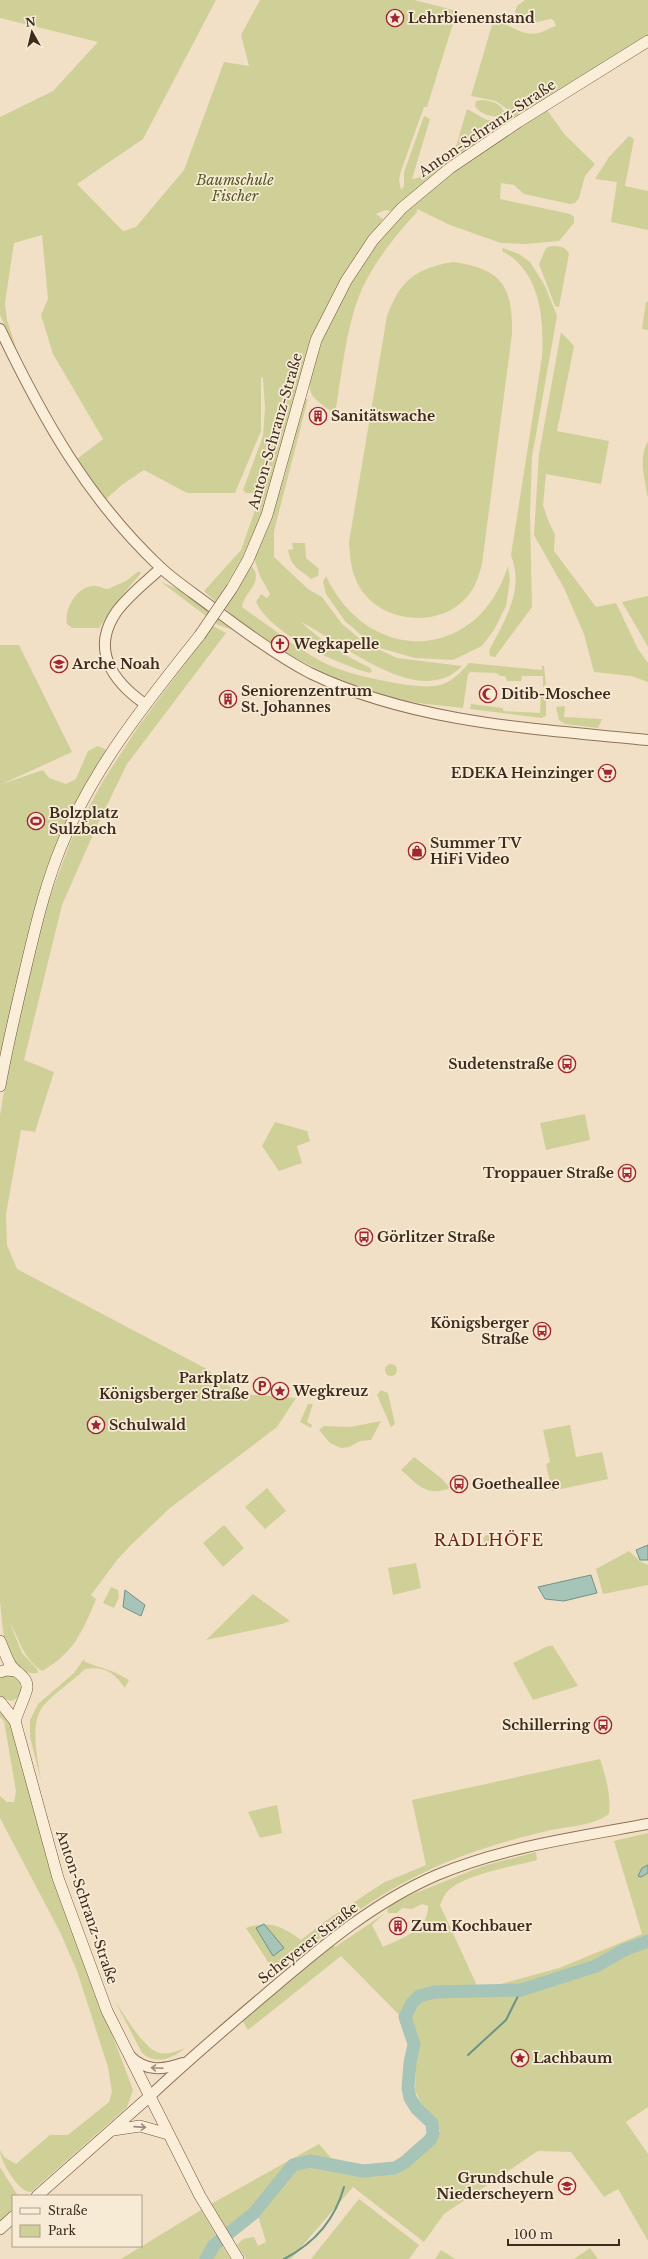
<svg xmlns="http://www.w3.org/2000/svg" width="648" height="2259" font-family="'Libre Baskerville',serif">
	<rect width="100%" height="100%" fill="#f1e0c5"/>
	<!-- green -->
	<g fill="#ced098">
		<path d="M0 0H216L143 139 77 184 123 231 136 227 184 170 224 62 249 66 241 35 260 0H414L457 11 427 107H424L401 171 399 180 401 190 404 186V172L424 116 430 119 412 179 418 178 454 153 467 109 487 120 509 122 438 172 391 211 385 210 376 214 383 219 345 275 291 413 256 534 216 602 204 591 241 550 261 493H246L243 490 263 436 265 408 263 378 261 377V431L235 493H187L144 470 123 484 106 499 77 459 103 439 53 354 41 315 48 299 42 235 14 243 5 303 7 320 18 354 0 315V117L53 91 98 42 0 18Z"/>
		<path d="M525 0H648V35L518 118 515 117 507 109 496 101 471 96 492 25 499 20C510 27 525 36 538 33 544 32 549 28 556 26L554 21 551 19 532 23 520 21 515 12 517 6Z"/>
		<path d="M483 100C494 101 503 105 506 116 494 118 482 116 475 106L476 101Z"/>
		<path d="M547 110 565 135 595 164 585 176 579 198 575 203 570 204 524 194 514 185 501 183 500 199 570 214 574 217V223L559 241 526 244 501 243 450 225 417 209V212C396 235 376 259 362 289 346 325 342 374 335 414 327 408 311 399 310 389 308 379 313 369 316 359 332 307 369 242 410 205 451 168 501 139 547 110Z"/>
		<path d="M629 136 634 139 625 186 648 191V230L611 222 617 182 595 179 609 157Z"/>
		<path d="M551 246C559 246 565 246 569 254L559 307 555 306 539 264 546 248Z"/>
		<path d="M503 248 519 254 530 262 545 286 557 316 532 457 530 513 532 607 495 657 490 656 489 651C504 621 525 591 511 555L542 357C544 319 541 272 502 251Z"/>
		<path d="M453 262C502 269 513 286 512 334L482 564C478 579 474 591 463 601 434 629 378 621 359 586 351 572 350 558 349 542L387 316C401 280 414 269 453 262Z"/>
		<path d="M646 302H648V330L642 329Z"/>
		<path d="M561 332 574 346 557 431 609 441 601 484 546 474 543 505 548 520 555 535 554 551 596 607 616 603 638 649 648 663V682L631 676 594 672 584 634 564 588 534 535 539 454Z"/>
		<path d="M308 399 274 531V557L308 589 322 597 342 624 365 643 397 658 462 666C419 711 342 642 301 622 321 641 346 656 370 668L372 671 370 673C337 664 271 634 256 602L261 594 267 598 270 594 260 576 254 558 272 513 285 475 303 400Z"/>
		<path d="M648 441V498C645 479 638 459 648 441Z"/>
		<path d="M292 543H305L306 558 319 569 318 576 311 579C298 568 291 567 288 550L293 549Z"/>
		<path d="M250 565C267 580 243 593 242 607L281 635 274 646 231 616 225 608Z"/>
		<path d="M508 566 510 580 506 606 494 630 482 646 453 660 415 658 380 648 367 640 345 621 326 594 323 582 326 576C368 666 478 663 508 566Z"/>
		<path d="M139 571 141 573 114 605 99 628H72L67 624C64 609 76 588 92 586 97 585 103 589 108 589L126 581Z"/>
		<path d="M161 582 180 590 236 631 218 625Z"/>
		<path d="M648 596V647L622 602Z"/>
		<path d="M213 626 226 633 127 764 95 830 62 905 24 1060 54 1072 35 1132 21 1130 6 1214 7 1245 17 1269 205 1368 240 1394 296 1398 277 1427 170 1508 132 1544 117 1560 91 1595 96 1599C83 1631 73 1654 42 1671 22 1657 21 1642 10 1623L22 1653 37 1669 38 1673C2 1677 3 1624 0 1601V1115L10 1055 44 912 72 838 103 781 138 727Z"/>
		<path d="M288 641C304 650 319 662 336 668 356 676 421 691 440 685 452 682 461 672 469 663L542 670V666H544L546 684 543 687V676H522L521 681H507L505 676H500L497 673 471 672 468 674 463 708C440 705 416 704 393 698 354 687 318 671 283 651Z"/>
		<path d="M0 645H19L72 752 2 784 43 770 49 778 66 784 76 779 88 751 98 746 107 750 81 797 29 933 0 1055Z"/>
		<path d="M541 693 546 696V716L541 718 470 709 471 704 503 708V711L540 713Z"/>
		<path d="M565 706 564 717 602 719 598 728 565 724 559 720 556 707Z"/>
		<path d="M585 1114 590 1140 546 1150 540 1123Z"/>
		<path d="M275 1122 307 1131 310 1141 297 1146 302 1163 279 1171 262 1146Z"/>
		<circle cx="391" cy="1370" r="6"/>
		<path d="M381 1390 388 1393 395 1424 391 1427 377 1395Z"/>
		<path d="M308 1404H313L307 1422 312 1425 311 1428 300 1422Z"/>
		<path d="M381 1421 371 1440 360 1441 349 1447 341 1448 330 1443 319 1430 324 1426 350 1427Z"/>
		<path d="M570 1425 576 1457 602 1452 608 1479 552 1491 546 1464 550 1462 543 1430Z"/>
		<path d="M414 1457 441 1478 449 1487 448 1489C424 1496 419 1485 401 1470Z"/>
		<path d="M267 1488 286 1511 265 1529 245 1507Z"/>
		<path d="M224 1525 244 1548 223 1567 203 1543Z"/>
		<circle cx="489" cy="1540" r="5.5"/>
		<path d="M629 1551 641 1562 648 1565V1585L603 1594 596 1569Z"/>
		<path d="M416 1563 421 1588 393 1595 388 1568Z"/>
		<path d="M111 1587 118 1590 119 1597 114 1608 103 1603Z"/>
		<path d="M253 1594 290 1621 282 1624 206 1640Z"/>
		<path d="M548 1646H553L578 1686 533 1700 513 1663Z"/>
		<path d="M84 1659 85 1662 114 1672 129 1680 125 1688C114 1673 105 1666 85 1669 72 1682 55 1692 43 1706 29 1724 38 1760 41 1781L30 1737V1720L38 1704 74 1673Z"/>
		<path d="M16 1674 23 1687 20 1696 12 1701 0 1698V1676Z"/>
		<path d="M0 1710 10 1721 36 1820 58 1890 133 2090 127 2107 31 2192C19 2193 0 2161 0 2150L4 2157 16 2164 50 2135H68L109 2102 112 2092 108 2067 77 1971 60 1932 0 1818V1796L7 1802H14L16 1791 4 1721 0 1717Z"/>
		<path d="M600 1759C606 1777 611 1795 609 1814 591 1827 565 1826 543 1832 517 1838 490 1846 465 1855 391 1882 336 1924 276 1974L246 1928C270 1920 282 1926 301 1940L324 1922 383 1883 426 1865 412 1800Z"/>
		<path d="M277 1805 282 1833 260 1838 248 1812Z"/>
		<path d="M648 1833V1865L641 1877 648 1873V2107L626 2122 648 2154V2241L618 2189 604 2197 571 2152 538 2151 444 2214 424 2242 353 2187 291 2259H246L237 2245 243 2239 254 2237 258 2246 266 2242 257 2212C268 2198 278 2181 291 2168 308 2152 337 2170 356 2173 370 2176 385 2175 399 2171L394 2164 405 2162 428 2145 440 2131 437 2124 422 2106 415 2090 416 2072 414 2061 420 2047 416 2032 341 1956 248 2030 242 2020 333 1944 335 1947 384 1914 372 1925 383 1947C402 1938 429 1930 428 1906L422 1904 412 1909 402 1908 397 1913H388L387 1910 393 1902 483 1866 536 1852 537 1860C516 1866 461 1875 447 1892 444 1895 442 1901 440 1905L479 1990 559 1968 642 1934 614 1841Z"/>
		<path d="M115 2001C124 2014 145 2051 160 2053 169 2055 177 2051 185 2048 172 2059 156 2065 142 2053Z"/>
		<path d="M319 2144 331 2158 346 2163 312 2158 295 2162 282 2173 263 2198 227 2229 211 2204Z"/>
		<path d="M0 2167 18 2196H13V2210L0 2223Z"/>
		<path d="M359 2199 419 2245 409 2259H311Z"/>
		<path d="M201 2210 230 2259H121Z"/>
		<path d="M590 2248 598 2259H574Z"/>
		<path d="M441 2250 455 2259H435Z"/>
	</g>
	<!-- water -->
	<g fill="#a7c4b9" stroke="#6d9387">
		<path d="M648 1545V1560H640L636 1550Z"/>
		<path d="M591 1575 597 1593 564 1601 545 1599 538 1587Z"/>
		<path d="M125 1590 145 1605 141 1616 123 1607Z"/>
		<path d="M648 1865V1873L641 1877 638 1876 642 1868Z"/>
		<path d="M264 1924 284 1948 273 1956 256 1928Z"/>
	</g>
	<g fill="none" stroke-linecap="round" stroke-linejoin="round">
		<!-- stream -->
		<g stroke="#6d9387" stroke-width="2">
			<path d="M468 2055 506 2020 521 1990"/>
			<path d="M284 2259C313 2244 335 2220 344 2187"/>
		</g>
		<!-- river -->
		<path stroke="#a7c4b9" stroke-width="13" d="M206 2259 214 2245 254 2213 293 2165 310 2161 363 2171 395 2168 405 2162 430 2140 433 2134 432 2123 417 2109 410 2098 408 2088 410 2063 414 2044 405 2017 412 2003 419 1996 435 1992 521 1990 596 1966 624 1950 648 1941"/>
		<defs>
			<g id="tertiary">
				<path d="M0 329C43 419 87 498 160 567 176 582 195 594 213 608"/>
				<path d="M221 614C249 635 279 657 310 673 414 723 535 729 648 740"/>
				<path d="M145 704C112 681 90 649 117 611 129 595 146 582 161 568"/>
				<path d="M130 2056C146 2072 163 2070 183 2063"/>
				<path d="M150 2096C187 2061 227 2027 266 1994 319 1949 372 1903 437 1875 504 1847 577 1837 648 1824"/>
			</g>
			<g id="secondary">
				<path d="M232 588 248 560 267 515 316 340 346 281 373 240 402 208 450 168 518 122 648 41"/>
				<path d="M0 1086C7 1047 16 1009 25 971 34 933 43 894 57 857 88 774 145 704 200 635"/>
				<path d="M0 1641C3 1648 6 1657 10 1664 15 1673 28 1676 27 1688 26 1695 18 1711 15 1721"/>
				<path d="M0 1672 7 1670 15 1671"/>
				<path d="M0 1702 15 1721 58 1878 107 2011 200 2196 238 2259"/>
				<path d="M113 2130 140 2126 168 2134"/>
				<path d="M37 2196 150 2096"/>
				<path d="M0 2229 13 2217"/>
			</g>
		</defs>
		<!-- tertiary casing -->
		<use href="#tertiary" stroke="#8e715a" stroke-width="12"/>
		<!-- secondary casing -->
		<use href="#secondary" stroke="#6f523d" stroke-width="12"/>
		<!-- tertiary -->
		<use href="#tertiary" stroke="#fbeed9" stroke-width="10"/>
		<!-- secondary -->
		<use href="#secondary" stroke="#fbeed9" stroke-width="11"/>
		<defs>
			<path id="secondary-bridge" d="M200 635 232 588"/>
		</defs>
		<!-- secondary-bridge casing -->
		<use href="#secondary-bridge" stroke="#6f523d" stroke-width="12" stroke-linecap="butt"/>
		<!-- secondary-bridge -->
		<use href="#secondary-bridge" stroke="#fbeed9" stroke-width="11"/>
	</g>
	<!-- one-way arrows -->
	<defs><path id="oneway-shaft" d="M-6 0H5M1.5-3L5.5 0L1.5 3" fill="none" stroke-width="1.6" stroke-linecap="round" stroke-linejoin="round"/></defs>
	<g stroke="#9c8c7c">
		<use href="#oneway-shaft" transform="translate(157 2068) rotate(-177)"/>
		<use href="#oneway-shaft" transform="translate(140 2127) rotate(4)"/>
	</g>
	<!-- icons -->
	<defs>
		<symbol id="sight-ring" viewBox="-11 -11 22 22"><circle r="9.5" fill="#f8ebd5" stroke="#a02631" stroke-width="1.5"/><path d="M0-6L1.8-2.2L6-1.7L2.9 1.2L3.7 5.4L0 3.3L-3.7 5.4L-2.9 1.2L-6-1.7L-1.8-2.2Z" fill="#a02631"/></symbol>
		<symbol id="building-ring" viewBox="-11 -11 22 22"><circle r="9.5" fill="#f8ebd5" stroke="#a02631" stroke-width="1.5"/><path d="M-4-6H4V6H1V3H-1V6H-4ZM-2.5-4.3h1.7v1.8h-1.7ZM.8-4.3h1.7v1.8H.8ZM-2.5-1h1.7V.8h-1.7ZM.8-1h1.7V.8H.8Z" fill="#a02631"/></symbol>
		<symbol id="church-ring" viewBox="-11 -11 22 22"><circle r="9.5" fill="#f8ebd5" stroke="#a02631" stroke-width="1.5"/><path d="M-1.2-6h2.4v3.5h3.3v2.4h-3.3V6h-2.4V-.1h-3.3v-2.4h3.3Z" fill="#a02631"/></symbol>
		<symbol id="school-ring" viewBox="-11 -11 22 22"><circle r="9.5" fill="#f8ebd5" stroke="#a02631" stroke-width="1.5"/><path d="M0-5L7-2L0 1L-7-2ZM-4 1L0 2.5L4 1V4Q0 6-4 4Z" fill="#a02631"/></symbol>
		<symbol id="mosque-ring" viewBox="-11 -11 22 22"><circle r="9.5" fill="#f8ebd5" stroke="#a02631" stroke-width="1.5"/><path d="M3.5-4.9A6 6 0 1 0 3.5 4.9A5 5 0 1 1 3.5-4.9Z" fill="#a02631"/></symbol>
		<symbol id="supermarket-ring" viewBox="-11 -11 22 22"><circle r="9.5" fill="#f8ebd5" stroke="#a02631" stroke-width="1.5"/><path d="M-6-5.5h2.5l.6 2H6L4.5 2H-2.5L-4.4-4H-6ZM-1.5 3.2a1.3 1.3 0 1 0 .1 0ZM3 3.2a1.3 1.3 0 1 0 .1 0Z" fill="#a02631"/></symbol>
		<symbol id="stadium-ring" viewBox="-11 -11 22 22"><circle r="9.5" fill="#f8ebd5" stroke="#a02631" stroke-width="1.5"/><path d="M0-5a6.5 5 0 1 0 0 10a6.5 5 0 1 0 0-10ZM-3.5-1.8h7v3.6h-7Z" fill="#a02631"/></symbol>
		<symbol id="shop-ring" viewBox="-11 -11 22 22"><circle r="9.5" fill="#f8ebd5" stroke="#a02631" stroke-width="1.5"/><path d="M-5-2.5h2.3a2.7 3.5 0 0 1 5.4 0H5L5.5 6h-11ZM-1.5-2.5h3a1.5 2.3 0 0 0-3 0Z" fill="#a02631"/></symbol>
		<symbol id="bus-ring" viewBox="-11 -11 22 22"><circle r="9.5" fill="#f8ebd5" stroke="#a02631" stroke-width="1.5"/><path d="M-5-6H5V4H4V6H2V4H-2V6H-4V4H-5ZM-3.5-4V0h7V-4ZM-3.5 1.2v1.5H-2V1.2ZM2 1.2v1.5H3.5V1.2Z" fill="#a02631"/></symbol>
		<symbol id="parking-ring" viewBox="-11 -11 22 22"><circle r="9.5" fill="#f8ebd5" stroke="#a02631" stroke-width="1.5"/><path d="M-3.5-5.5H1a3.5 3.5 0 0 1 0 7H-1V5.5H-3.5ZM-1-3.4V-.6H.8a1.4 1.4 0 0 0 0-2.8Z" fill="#a02631"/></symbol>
	</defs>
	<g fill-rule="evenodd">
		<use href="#sight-ring" x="385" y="8" width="20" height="20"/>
		<use href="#building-ring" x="308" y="406" width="20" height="20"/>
		<use href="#church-ring" x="270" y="634" width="20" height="20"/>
		<use href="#school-ring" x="49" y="654" width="20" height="20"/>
		<use href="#mosque-ring" x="478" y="684" width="20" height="20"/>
		<use href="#building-ring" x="218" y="689" width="20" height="20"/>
		<use href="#supermarket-ring" x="597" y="763" width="20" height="20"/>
		<use href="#stadium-ring" x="26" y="811" width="20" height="20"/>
		<use href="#shop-ring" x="407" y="841" width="20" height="20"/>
		<use href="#bus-ring" x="557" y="1054" width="20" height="20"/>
		<use href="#bus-ring" x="617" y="1163" width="20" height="20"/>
		<use href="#bus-ring" x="354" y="1227" width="20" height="20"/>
		<use href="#bus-ring" x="532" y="1321" width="20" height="20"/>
		<use href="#parking-ring" x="252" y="1376" width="20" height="20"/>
		<use href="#sight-ring" x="270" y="1381" width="20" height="20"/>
		<use href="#sight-ring" x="86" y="1415" width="20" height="20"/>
		<use href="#bus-ring" x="449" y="1474" width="20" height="20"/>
		<use href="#bus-ring" x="593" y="1715" width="20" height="20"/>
		<use href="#building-ring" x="388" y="1916" width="20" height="20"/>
		<use href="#sight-ring" x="510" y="2048" width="20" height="20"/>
		<use href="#school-ring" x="557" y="2176" width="20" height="20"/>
	</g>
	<g text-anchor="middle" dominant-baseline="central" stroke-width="3.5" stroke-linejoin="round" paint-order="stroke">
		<!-- poi labels -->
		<g font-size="14" font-weight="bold" fill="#3d2b1e" stroke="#f8ebd5" text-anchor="start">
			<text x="408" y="18">Lehrbienenstand</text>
			<text x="331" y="416">Sanitätswache</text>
			<text x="293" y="644">Wegkapelle</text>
			<text x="72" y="664">Arche Noah</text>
			<text x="241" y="691">Seniorenzentrum<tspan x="241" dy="16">St. Johannes</tspan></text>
			<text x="501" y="694">Ditib-Moschee</text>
			<text x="594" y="773" text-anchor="end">EDEKA Heinzinger</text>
			<text x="49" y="813">Bolzplatz<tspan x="49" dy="16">Sulzbach</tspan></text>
			<text x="430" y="843">Summer TV<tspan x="430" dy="16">HiFi Video</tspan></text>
			<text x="554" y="1064" text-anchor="end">Sudetenstraße</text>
			<text x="614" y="1173" text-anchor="end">Troppauer Straße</text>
			<text x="377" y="1237">Görlitzer Straße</text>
			<text x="529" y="1323" text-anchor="end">Königsberger<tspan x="529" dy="16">Straße</tspan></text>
			<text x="249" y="1378" text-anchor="end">Parkplatz<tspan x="249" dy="16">Königsberger Straße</tspan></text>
			<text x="293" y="1391">Wegkreuz</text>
			<text x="109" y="1425">Schulwald</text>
			<text x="472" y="1484">Goetheallee</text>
			<text x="590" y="1725" text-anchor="end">Schillerring</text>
			<text x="411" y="1926">Zum Kochbauer</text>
			<text x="533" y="2058">Lachbaum</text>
			<text x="554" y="2178" text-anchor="end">Grundschule<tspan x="554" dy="16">Niederscheyern</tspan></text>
		</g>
		<!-- street labels -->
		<g font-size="14" fill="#3d2b1e" stroke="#f8ebd5">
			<text transform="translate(487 128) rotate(-34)">Anton-Schranz-Straße</text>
			<text transform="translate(275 431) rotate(-74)">Anton-Schranz-Straße</text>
			<text transform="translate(87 1907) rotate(71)">Anton-Schranz-Straße</text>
			<text transform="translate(308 1943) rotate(-38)">Scheyerer Straße</text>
		</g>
		<!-- park labels -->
		<g font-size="14" font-style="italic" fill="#515a24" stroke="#f8ebd5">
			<text x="235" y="180">Baumschule<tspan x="235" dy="16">Fischer</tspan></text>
		</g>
		<!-- quarter labels -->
		<g font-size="16" letter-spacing="1" fill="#6c251b" stroke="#f8ebd5">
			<text x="489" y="1540">RADLHÖFE</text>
		</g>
	</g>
	<!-- legend -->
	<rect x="12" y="2195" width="130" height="52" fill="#f8ebd5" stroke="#ad9e8c"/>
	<rect x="20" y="2208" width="20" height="6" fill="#fbeed9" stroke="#ad9e8c"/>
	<text x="48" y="2215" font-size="12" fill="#3d2b1e">Straße</text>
	<rect x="20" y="2225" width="20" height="12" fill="#ced098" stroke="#ad9e8c"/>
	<text x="48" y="2235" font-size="12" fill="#3d2b1e">Park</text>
	<!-- north arrow -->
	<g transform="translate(32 32) rotate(352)" stroke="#f8ebd5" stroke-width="3" paint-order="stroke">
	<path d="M0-3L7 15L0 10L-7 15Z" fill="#3d2b1e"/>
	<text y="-6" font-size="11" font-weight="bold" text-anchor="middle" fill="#3d2b1e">N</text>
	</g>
	<!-- scale -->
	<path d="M508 2239v6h111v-6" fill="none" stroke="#3d2b1e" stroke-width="2"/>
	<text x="514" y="2239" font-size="12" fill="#3d2b1e" stroke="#f8ebd5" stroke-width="3" paint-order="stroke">100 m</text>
</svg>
